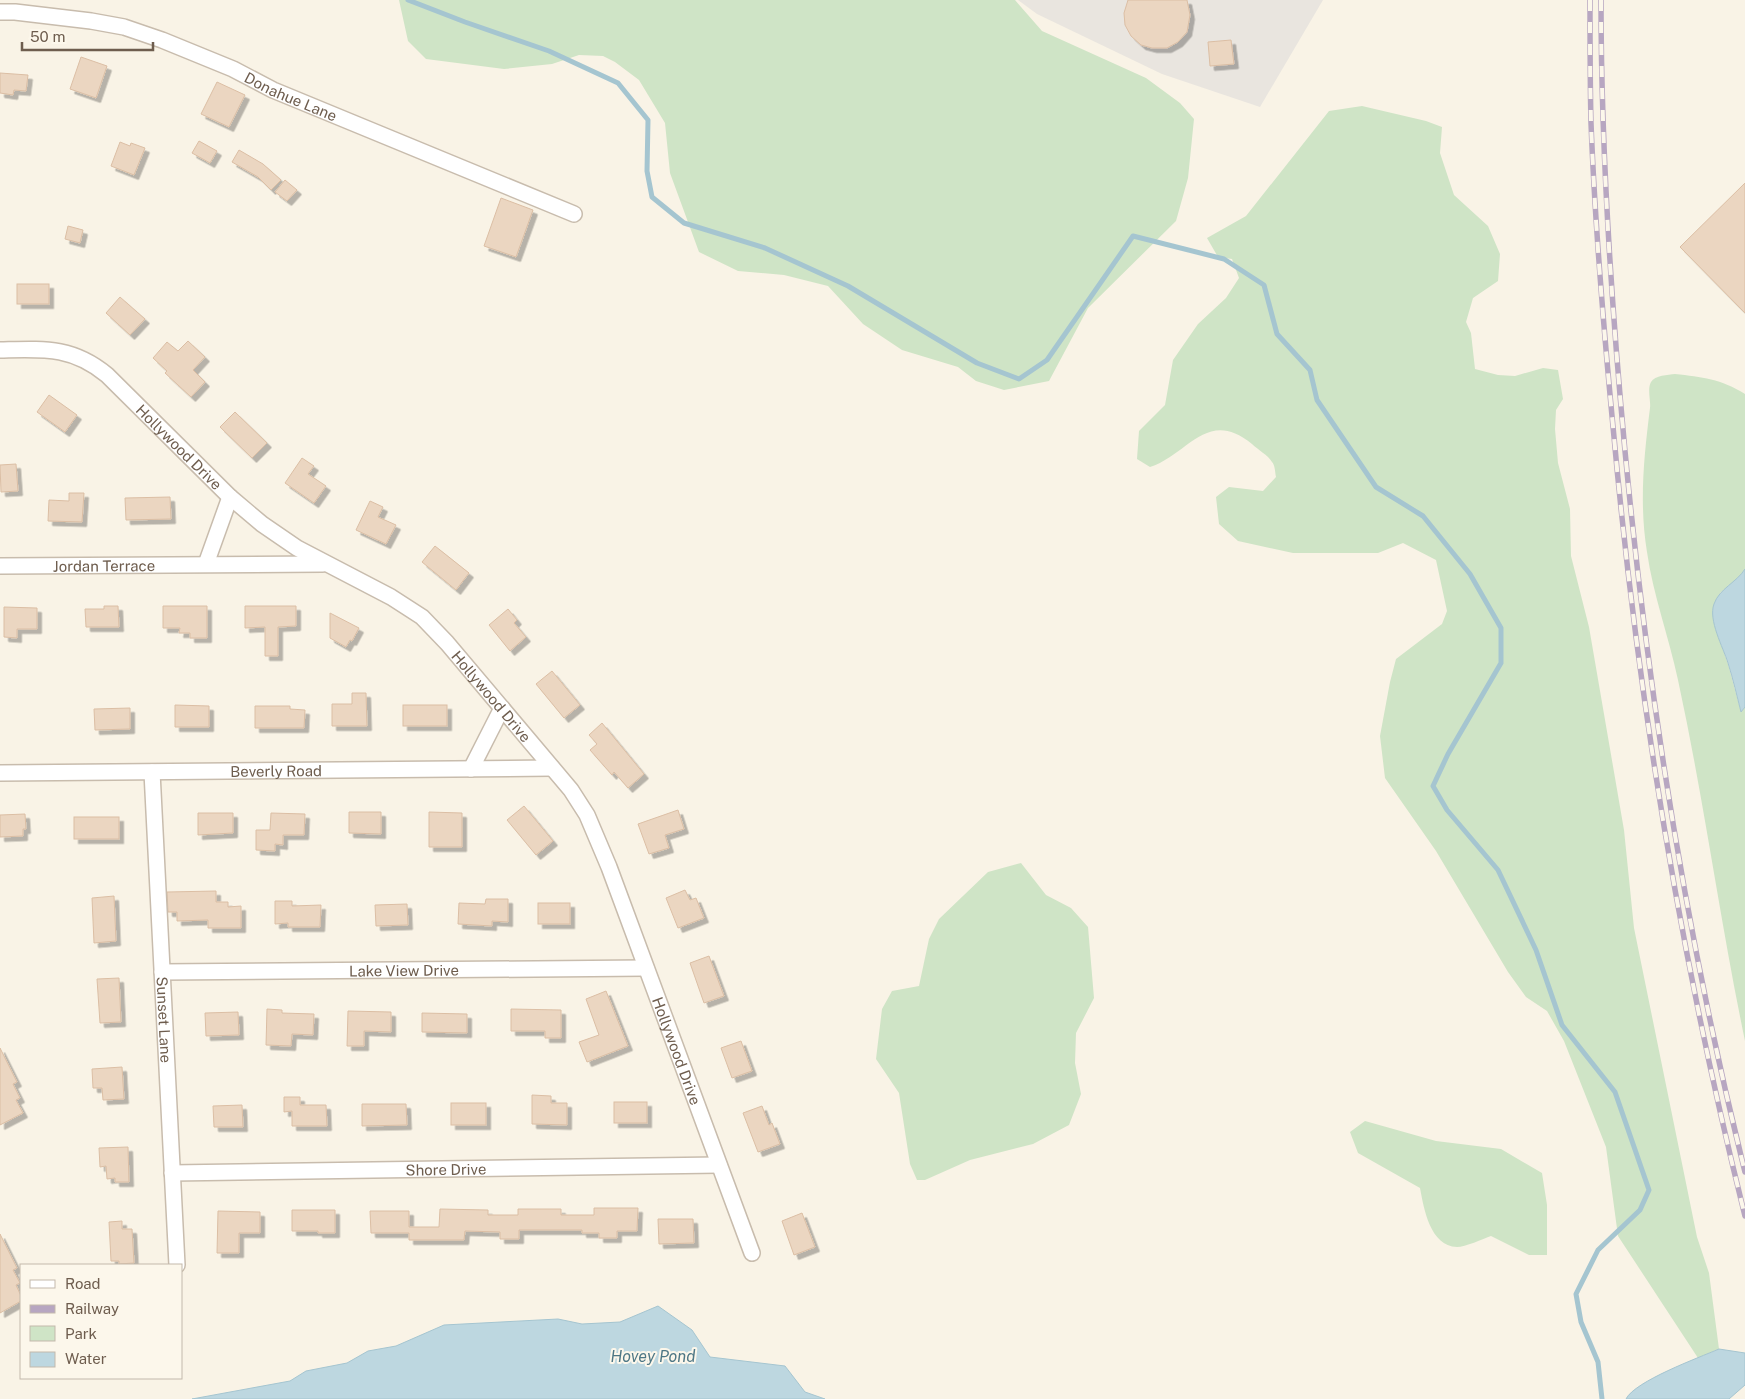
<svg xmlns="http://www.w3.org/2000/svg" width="1745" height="1399" font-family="'Public Sans',sans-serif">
	<defs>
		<filter id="shadow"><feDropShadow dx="4.5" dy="4.5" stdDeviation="0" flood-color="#0004"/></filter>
	</defs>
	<rect width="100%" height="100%" fill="#f9f3e6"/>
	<!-- industrial -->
	<path fill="#e9e5df" d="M1018 0H1323L1260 107 1162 74 1037 14Z"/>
	<!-- green -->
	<g fill="#cfe4c6">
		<path d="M399 0H1015L1042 31 1146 78 1180 103 1194 119 1188 178 1176 221 1088 308 1049 381 1004 390 976 381 958 367 902 350 863 324 828 286 784 275 738 271 699 252 670 173 665 123 639 80 615 62 603 56 579 55 552 64 504 69 426 59 408 41Z"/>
		<path d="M1362 106 1426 121 1442 127 1440 153 1454 195 1488 226 1500 254 1498 281 1473 298 1466 322 1471 333 1475 369 1498 375 1515 376 1543 368 1558 370 1563 399 1556 410 1555 429 1558 463 1570 509 1571 556 1589 627 1624 830 1634 928 1697 1237 1709 1273 1719 1349 1698 1358 1618 1236 1606 1147 1564 1041 1547 1011 1526 997 1508 972 1436 851 1385 778 1380 736 1390 682 1396 659 1442 624 1447 611 1436 560 1403 543 1378 553H1293L1238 541 1219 524 1216 497 1229 487 1263 491 1276 477C1275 472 1275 465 1272 462 1268 455 1258 450 1252 444 1207 407 1188 455 1150 467L1137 459 1139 431 1165 405 1173 360 1198 324 1226 298 1239 278 1232 259 1218 257 1207 238 1246 216 1329 111Z"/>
		<path d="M1675 374C1702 377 1721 379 1745 394V569L1741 576 1720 593 1715 627 1728 664 1741 712 1745 707V1041C1720 921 1704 800 1678 680 1669 637 1653 595 1647 552 1639 504 1644 456 1650 408 1651 401 1647 389 1651 382 1655 375 1668 375 1675 374Z"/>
		<path d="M1021 863 1046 895 1071 908 1088 927 1094 998 1076 1033 1075 1063 1081 1094 1069 1125 1033 1144 970 1160 925 1180H917L910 1164 899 1093 876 1059 882 1009 892 991 919 986 929 939 939 919 988 872Z"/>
		<path d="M1365 1121 1436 1141 1501 1149 1542 1173 1547 1205V1255H1529L1491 1236C1483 1239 1465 1247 1457 1247 1430 1246 1424 1209 1420 1188L1358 1153 1350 1132Z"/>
	</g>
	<!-- water -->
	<g fill="#bdd7e0" stroke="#a5c5d0">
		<path d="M1745 569V707L1741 712C1737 696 1733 679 1728 663 1723 647 1708 620 1714 604 1719 589 1737 582 1745 569Z"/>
		<path d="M658 1306 692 1330 710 1357 785 1366 805 1392 825 1399H192L290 1381 306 1371 347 1363 368 1351 396 1346 444 1325 558 1319 582 1324 620 1322Z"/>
		<path d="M1719 1349 1745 1353V1385L1729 1399H1626C1635 1381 1698 1358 1719 1349Z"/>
	</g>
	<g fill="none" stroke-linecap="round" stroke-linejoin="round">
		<!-- stream -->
		<path stroke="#a5c5d0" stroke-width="5" d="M408 0 465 22 549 51 618 83 648 120 647 171 652 197 684 223 765 248 848 286 977 363 1019 379 1047 360 1133 236 1224 259 1264 285 1277 334 1310 370 1317 400 1376 487 1423 516 1470 574 1501 628V663L1448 754 1433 786 1447 810 1498 870 1536 950 1562 1025 1615 1092 1649 1190 1640 1210 1598 1250 1576 1294 1581 1322 1598 1362 1602 1399"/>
	</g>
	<!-- building -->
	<g fill="#ebd6c1" stroke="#dbbea4" filter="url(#shadow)">
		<path d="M1128 0H1187L1190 15 1187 32 1178 42 1167 48H1152L1141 45 1131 36 1125 25 1124 13Z"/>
		<path d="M1231 40 1234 64 1210 66 1208 42Z"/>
		<path d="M81 57 107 66 96 98 70 89Z"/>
		<path d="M0 73 28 75 26 91 14 90 13 95 0 93Z"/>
		<path d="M217 82 245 95 229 127 201 114Z"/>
		<path d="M199 141 217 151 210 163 192 153Z"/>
		<path d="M120 142 130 146 131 143 145 148 134 175 111 166Z"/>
		<path d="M239 150 263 164 281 180 271 190 258 177 232 162Z"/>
		<path d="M285 180 297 190 287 201 275 192Z"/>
		<path d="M1745 183V313L1680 247Z"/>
		<path d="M501 198 533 210 516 257 484 246Z"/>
		<path d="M68 226 83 230 80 243 65 239Z"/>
		<rect x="17" y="284" width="32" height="20"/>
		<path d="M120 297 145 319 130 335 106 313Z"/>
		<path d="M188 341 205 357 193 370 205 382 191 397 165 373 167 371 153 358 167 342 178 351Z"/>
		<path d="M49 395 77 415 65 432 37 412Z"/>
		<path d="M235 412 267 443 252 458 220 427Z"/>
		<path d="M302 458 314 466 308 474 326 486 314 503 285 483Z"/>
		<path d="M16 464 18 491 1 492 0 465Z"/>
		<path d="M69 493H84L82 522 48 521 49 500 69 501Z"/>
		<path d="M170 497 171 519 126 520 125 498Z"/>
		<path d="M370 501 383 507 378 517 396 525 386 544 356 530Z"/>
		<path d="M435 546 469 573 456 590 422 562Z"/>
		<path d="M104 606H118L119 627H86L85 609H104Z"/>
		<path d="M163 606H207V638H190V633H179L180 628H163Z"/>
		<path d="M245 606H296V626L278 627V656H265V627L245 628Z"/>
		<path d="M4 607 37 608V629H17V638L4 637Z"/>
		<path d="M508 609 517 620 514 623 526 637 510 651 489 625Z"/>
		<path d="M330 613 359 628 352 641 350 640 346 647 330 638Z"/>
		<path d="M552 671 580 705 564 718 536 684Z"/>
		<path d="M352 693H366L367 726H332V704H352Z"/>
		<path d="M175 705 209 706V727H175Z"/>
		<rect x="403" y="705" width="44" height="21"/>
		<path d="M255 706H290V709L305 710 304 728H255Z"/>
		<path d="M130 708V729L95 730 94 709Z"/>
		<path d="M602 723 644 774 628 788 614 772 612 775 590 750 597 744 589 735Z"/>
		<path d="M524 806 553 841 536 855 507 820Z"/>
		<path d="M678 810 684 829 665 835 669 848 649 854 638 824Z"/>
		<path d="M349 812H381V834L349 833Z"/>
		<path d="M429 812 462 813V847H429Z"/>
		<path d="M198 813H233V833L198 835Z"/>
		<path d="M271 813 305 814 304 835H283V845L275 844V851L256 850V830H270Z"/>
		<path d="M25 814 26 829H23V836L0 837V815Z"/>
		<rect x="74" y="817" width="45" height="22"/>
		<path d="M685 890 690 900 696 898 704 918 678 928 666 898Z"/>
		<path d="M216 891V902H228V907L241 906V928H208V920L177 921V912H168L167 892Z"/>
		<path d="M114 896 116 941 94 943 92 898Z"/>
		<path d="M486 899H508V922L492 921V926L458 924 459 903 485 904Z"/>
		<path d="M275 901H292V906L321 905 320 927H288V923L275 924Z"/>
		<rect x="538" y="903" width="32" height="21"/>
		<path d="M407 904 408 925 376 926 375 905Z"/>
		<path d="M709 956 724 996 704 1003 690 963Z"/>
		<path d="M119 978 121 1022 100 1023 97 979Z"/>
		<path d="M606 991 628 1046 587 1062 579 1042 599 1035 586 999Z"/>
		<path d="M267 1009 282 1010V1013L314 1014 313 1035 292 1034 291 1046 266 1045Z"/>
		<path d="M511 1009 561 1010V1038H545V1031H511Z"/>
		<path d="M348 1011 391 1012V1032L364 1031V1046H347Z"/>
		<path d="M238 1012 239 1035 206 1036 205 1013Z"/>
		<path d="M422 1013 467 1014V1033L422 1032Z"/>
		<path d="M741 1041 752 1071 732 1078 721 1048Z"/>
		<path d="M0 1048 17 1082 13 1084 20 1098 16 1100 23 1113 0 1125Z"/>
		<path d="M122 1067 124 1099 103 1100 102 1088H93L92 1069Z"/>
		<path d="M532 1095 551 1096V1103H567V1125L532 1124Z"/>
		<path d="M284 1097H300V1105H326L327 1126H292V1111L284 1112Z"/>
		<rect x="614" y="1102" width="33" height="21"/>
		<rect x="451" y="1103" width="35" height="22"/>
		<path d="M362 1104H406L407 1125 362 1126Z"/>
		<path d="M242 1105 243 1127H214L213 1106Z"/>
		<path d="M762 1106 769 1125 772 1123 780 1144 758 1152 743 1113Z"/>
		<path d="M128 1147 129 1182H115V1178L107 1179 106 1166 100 1167 99 1148Z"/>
		<path d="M594 1208H638L637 1231H617V1238H599V1233H582V1230H519V1239H500V1232L465 1231 464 1240H409V1233H371L370 1211H409V1227H439L440 1209 488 1210V1215H518V1209H561V1215H594Z"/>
		<path d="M292 1210H335V1233H318V1231H292Z"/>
		<path d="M218 1211 260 1212V1233H239V1253H217Z"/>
		<path d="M802 1213 815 1247 794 1255 782 1221Z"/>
		<path d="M658 1219H693L694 1243 659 1244Z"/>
		<path d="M122 1221V1229H132L134 1263 119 1264V1261H111L109 1222Z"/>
		<path d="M0 1234 17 1268 13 1270 20 1283 16 1285 21 1296V1301L0 1313Z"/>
	</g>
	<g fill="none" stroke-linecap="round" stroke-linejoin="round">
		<defs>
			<g id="minor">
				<path id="s1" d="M0 12H15L91 21 124 27 162 40 233 69 273 90 574 214"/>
				<path id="s2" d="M0 350C43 349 72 346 107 375L230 497 262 524 297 548 391 597 422 617 447 643 571 790 587 815 609 867 752 1253"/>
				<path d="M206 564 230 497"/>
				<path id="s3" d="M0 566 323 564"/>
				<path d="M471 769 502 708"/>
				<path id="s4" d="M152 772 177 1265"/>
				<path id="s5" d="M0 773 552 768"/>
				<path id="s6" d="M162 972 646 968"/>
				<path id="s7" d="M172 1173 719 1165"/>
			</g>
		</defs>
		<!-- minor casing -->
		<use href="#minor" stroke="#c8bcad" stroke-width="18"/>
		<!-- minor -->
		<use href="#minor" stroke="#fff" stroke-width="15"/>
		<defs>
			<g id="rail">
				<path d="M1590 0C1590 41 1590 82 1591 123 1595 228 1604 333 1614 437 1638 700 1681 960 1745 1216"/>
				<path d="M1601 0C1601 151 1611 301 1625 451 1648 694 1686 936 1745 1172"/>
			</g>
		</defs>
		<!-- rail casing -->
		<use href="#rail" stroke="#b7a6c1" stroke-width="5.5"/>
		<!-- rail -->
		<use href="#rail" stroke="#fcf7eb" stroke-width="4" stroke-dasharray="11" stroke-linecap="butt"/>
	</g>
	<g text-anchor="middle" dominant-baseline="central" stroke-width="4" stroke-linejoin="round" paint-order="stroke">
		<!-- street labels -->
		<g font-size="15" fill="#6e5d4e" stroke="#fcf7eb">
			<text stroke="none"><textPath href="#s1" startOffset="306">Donahue Lane</textPath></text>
			<text stroke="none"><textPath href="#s2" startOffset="215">Hollywood Drive</textPath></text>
			<text stroke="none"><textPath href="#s3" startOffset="104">Jordan Terrace</textPath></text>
			<text stroke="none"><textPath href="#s2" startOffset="619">Hollywood Drive</textPath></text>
			<text stroke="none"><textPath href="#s5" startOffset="276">Beverly Road</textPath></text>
			<text stroke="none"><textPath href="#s6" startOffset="242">Lake View Drive</textPath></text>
			<text stroke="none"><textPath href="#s4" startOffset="248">Sunset Lane</textPath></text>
			<text stroke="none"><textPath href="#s2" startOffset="1024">Hollywood Drive</textPath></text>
			<text stroke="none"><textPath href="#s7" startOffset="274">Shore Drive</textPath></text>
		</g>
		<!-- water labels -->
		<g font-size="16" font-style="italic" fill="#4e7785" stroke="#fcf7eb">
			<text x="653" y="1356">Hovey Pond</text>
		</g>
	</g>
	<!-- legend -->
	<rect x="20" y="1264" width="162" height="115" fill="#fcf7eb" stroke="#c3b9ac"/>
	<rect x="30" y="1280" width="25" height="8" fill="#ffffff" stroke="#c3b9ac"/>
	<text x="65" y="1289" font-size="15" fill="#6e5d4e">Road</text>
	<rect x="30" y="1305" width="25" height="8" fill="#b7a6c1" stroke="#c3b9ac"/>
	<text x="65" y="1314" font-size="15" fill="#6e5d4e">Railway</text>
	<rect x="30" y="1326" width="25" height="15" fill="#cfe4c6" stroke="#c3b9ac"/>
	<text x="65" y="1339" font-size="15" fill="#6e5d4e">Park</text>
	<rect x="30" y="1352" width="25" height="15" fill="#bdd7e0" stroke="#c3b9ac"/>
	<text x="65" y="1364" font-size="15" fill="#6e5d4e">Water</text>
	<!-- scale -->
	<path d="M22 42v8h131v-8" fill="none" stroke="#6e5d4e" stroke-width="2.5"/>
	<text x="30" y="42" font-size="15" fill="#6e5d4e" stroke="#fcf7eb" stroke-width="4" paint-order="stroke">50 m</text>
</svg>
